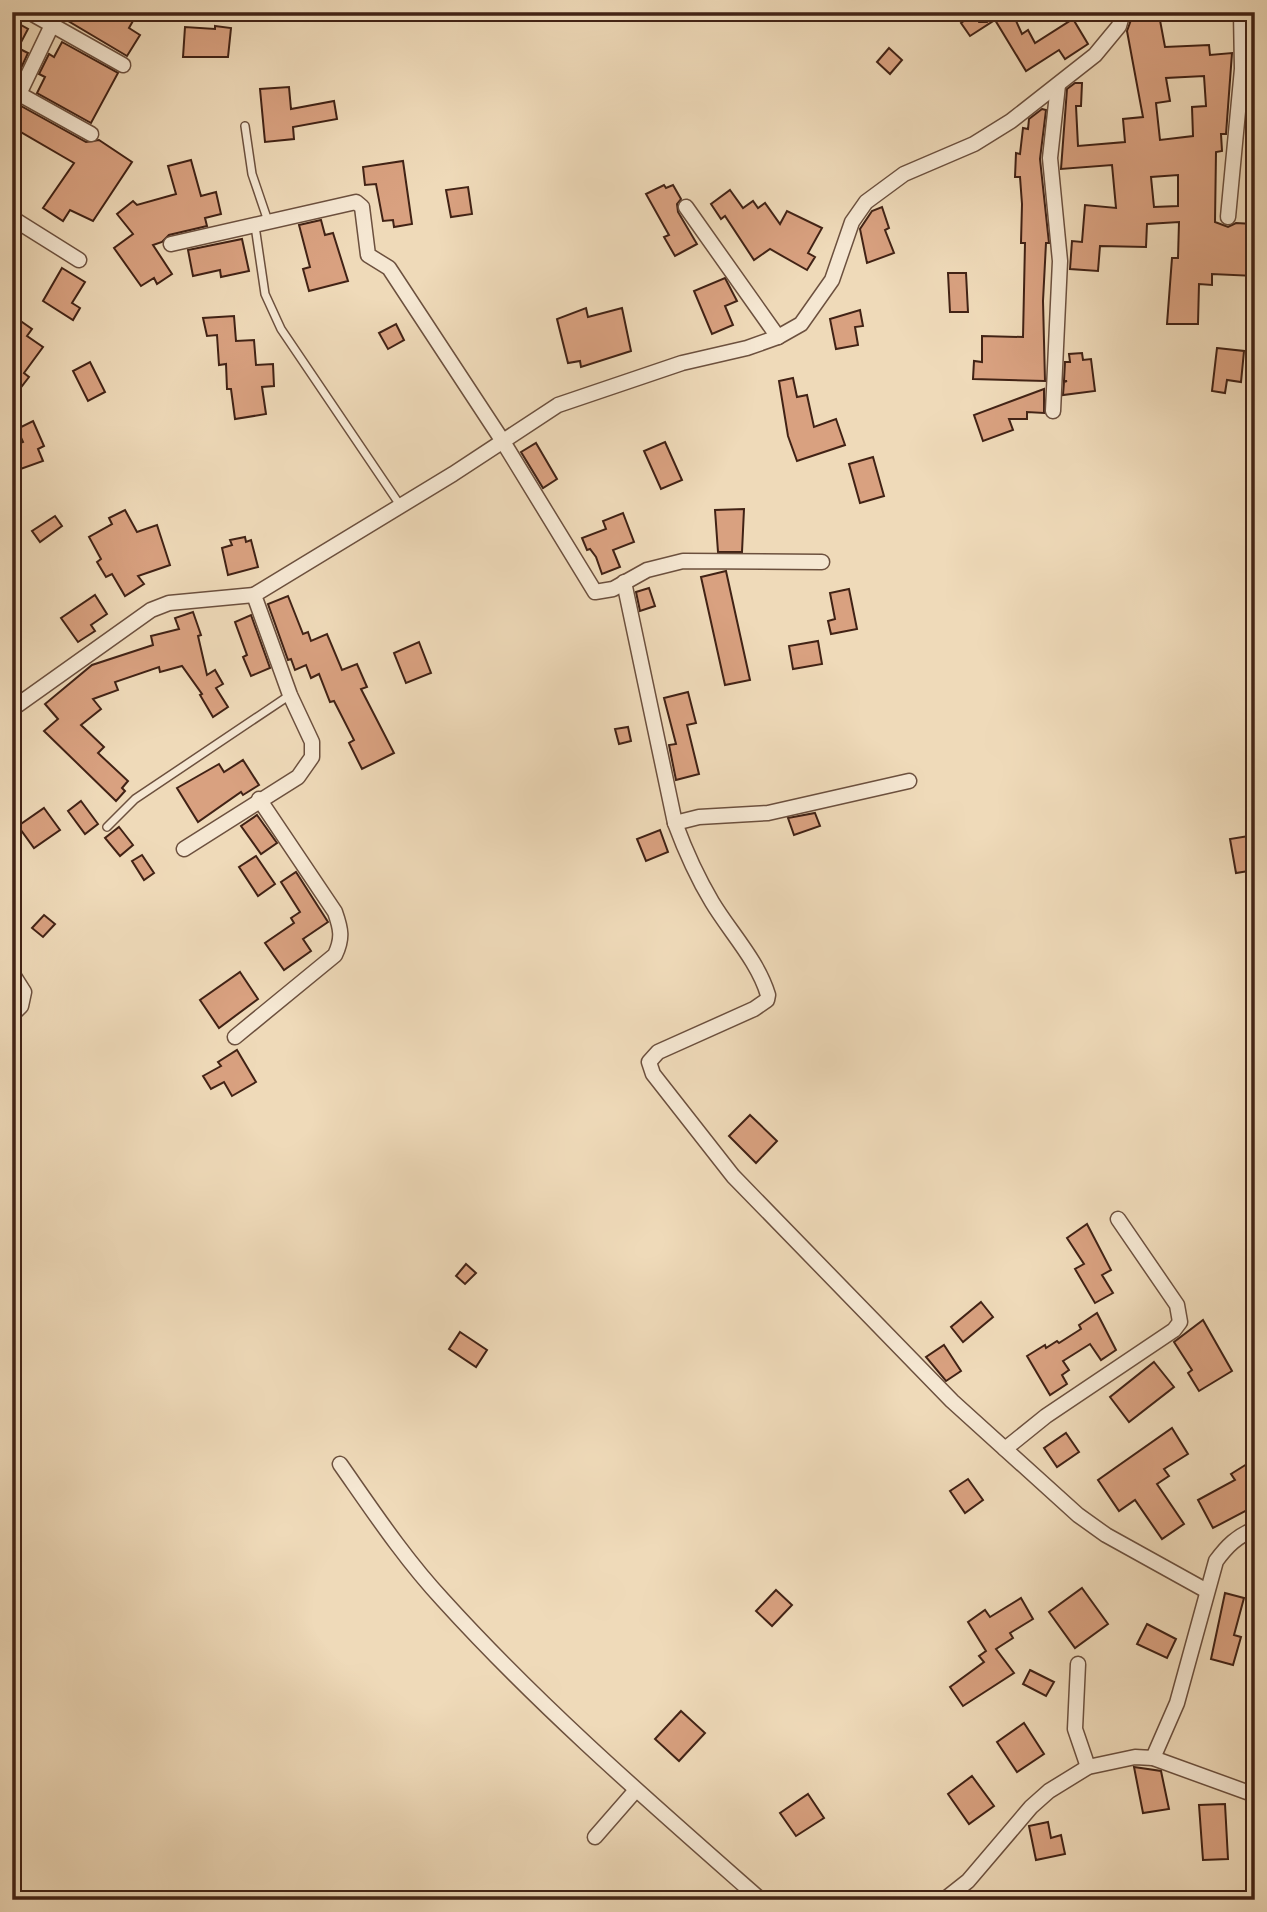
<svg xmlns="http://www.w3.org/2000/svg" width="1267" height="1912" font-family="Vollkorn,serif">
	<rect width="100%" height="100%" fill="#efdab9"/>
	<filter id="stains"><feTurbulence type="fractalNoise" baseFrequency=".00286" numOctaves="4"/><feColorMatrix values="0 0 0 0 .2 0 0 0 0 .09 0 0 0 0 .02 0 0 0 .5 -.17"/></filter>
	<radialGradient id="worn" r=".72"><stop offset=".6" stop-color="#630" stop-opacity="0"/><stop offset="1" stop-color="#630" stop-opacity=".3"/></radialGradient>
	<!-- building -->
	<g fill="#d9a180" stroke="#412215" stroke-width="2" fill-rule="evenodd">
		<path d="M53 12H105L118 19 121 12H138L129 28 140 35 127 56Z"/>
		<path d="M993 12H1012L1022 34 1028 30 1035 43 1073 19 1088 44 1065 59 1059 50 1026 71 995 20 970 36 961 23 974 14 979 22H987Z"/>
		<path d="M1159 15 1165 47 1209 45 1210 55 1232 53 1226 134H1221L1222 151 1216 152 1215 222 1228 227 1236 223 1253 224 1251 261H1255V276L1212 274V285L1199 284 1198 324H1167L1172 258H1178L1179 222 1147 224 1146 247 1100 246 1098 271 1070 269 1072 241 1082 242 1085 205 1116 208 1112 165 1061 169 1067 89 1075 83H1082L1081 106H1076L1078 146 1125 142 1123 119 1143 117 1127 31 1131 20ZM1204 76 1206 106 1192 107 1193 136 1160 140 1156 103 1170 101 1166 78ZM1178 175V206L1154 207 1151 177Z"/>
		<path d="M12 20 28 29 18 48 28 53 22 66 12 60Z"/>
		<path d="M215 26 231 28 228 57H183L185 27 215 29Z"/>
		<path d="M62 42 118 73 91 123 37 93 45 77 39 74 49 54 54 57Z"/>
		<path d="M889 48 902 60 890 74 877 62Z"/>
		<path d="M289 87 291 109 334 101 337 119 293 127 294 139 265 142 260 89Z"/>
		<path d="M12 101 86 142 99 140 132 162 93 221 70 210 63 221 43 208 74 163 14 128 17 122 12 120Z"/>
		<path d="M1042 109 1046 110 1040 159 1049 243H1046L1043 301 1045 381 973 379 974 361 982 362V336L1023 337 1025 243H1021L1022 204 1020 177H1015L1016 153 1020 154 1023 128 1028 129 1029 119Z"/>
		<path d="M191 160 201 196 216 192 221 214 205 218 207 226 169 235 162 242 153 245 172 274 157 284 154 278 141 286 114 248 133 234 117 214 133 201 137 205 176 194 168 166Z"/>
		<path d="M403 161 412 224 394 227 393 220 383 221 376 184 365 185 363 167Z"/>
		<path d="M664 185 666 188 673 185 681 199 677 204 678 212 697 244 675 256 664 237 669 235 646 194Z"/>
		<path d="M468 187 472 214 451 217 446 190Z"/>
		<path d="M730 190 743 208 753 201 758 208 765 203 780 224 787 211 822 228 808 253 815 257 807 270 770 249 754 260 725 216 721 219 711 204Z"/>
		<path d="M882 207 889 228 885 230 894 253 867 263 860 229 872 211Z"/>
		<path d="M321 220 325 235 333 233 348 281 309 291 303 269 310 267 299 225Z"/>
		<path d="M242 239 249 271 221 277 220 270 193 276 188 250Z"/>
		<path d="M62 268 85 282 72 303 80 308 73 320 43 301Z"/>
		<path d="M948 273H966L968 312H950Z"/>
		<path d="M725 278 737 301 725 306 733 325 712 334 694 291Z"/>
		<path d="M586 308 588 317 622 308 631 351 581 367 580 361 568 363 557 319Z"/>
		<path d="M860 310 863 326 855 327 858 345 836 349 830 319Z"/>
		<path d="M12 315 32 329 27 336 43 347 24 373 29 377 12 399Z"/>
		<path d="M234 316 236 341 254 340 256 365 273 364 274 386 262 387 266 414 235 419 231 389H227L226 364 219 365 217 335 207 336 203 318Z"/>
		<path d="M396 324 404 340 388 349 379 333Z"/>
		<path d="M1217 348 1244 351 1241 382 1227 380 1225 393 1212 391Z"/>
		<path d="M1082 353 1083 360 1091 359 1095 391 1063 395 1064 382 1067 381H1064L1065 362H1070L1069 354Z"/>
		<path d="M90 362 105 392 88 401 73 371Z"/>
		<path d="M793 378 797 397 807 395 814 427 836 419 845 445 797 461 788 436 779 381Z"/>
		<path d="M1044 389V413L1027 412V419H1009L1013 430 983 441 974 415Z"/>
		<path d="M33 421 44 446 38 449 43 461 12 472V446L23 442 17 429Z"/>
		<path d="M665 442 682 480 661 489 644 451Z"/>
		<path d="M536 443 557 479 543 488 521 452Z"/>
		<path d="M873 457 884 496 860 503 849 464Z"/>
		<path d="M744 509 742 552H718L715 510Z"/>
		<path d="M125 510 137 532 157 525 170 565 138 576 144 584 125 596 112 574 106 577 97 562 101 559 89 537 112 524 109 518Z"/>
		<path d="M623 513 634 542 613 550 620 567 602 574 596 557 590 549 587 550 582 538 606 529 603 521Z"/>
		<path d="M55 516 62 526 40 542 32 531Z"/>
		<path d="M245 537 246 542 251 540 258 567 228 575 222 548 232 545 230 540Z"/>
		<path d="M726 571 750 680 725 685 701 577Z"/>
		<path d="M649 588 655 606 640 611 636 592Z"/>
		<path d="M849 589 857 629 831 634 828 621 835 619 830 593Z"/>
		<path d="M95 595 107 614 91 625 95 631 78 642 61 618Z"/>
		<path d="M288 596 303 634 308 632 311 641 327 634 342 670 357 664 367 687 361 689 394 753 362 769 349 743 354 740 334 701 330 702 319 674 311 678 306 665 295 670 291 659 288 660 268 604Z"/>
		<path d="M193 612 201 635 198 636 207 675 215 670 223 684 216 688 228 707 213 717 200 695 202 694 182 666 160 672 159 667 115 682 118 690 93 699 101 709 81 725 104 747 98 753 128 781 122 788 125 791 116 801 44 731 58 719 45 704 92 665 153 645 151 636 179 629 175 618Z"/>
		<path d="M251 615 270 668 251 676 243 657 247 655 235 622Z"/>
		<path d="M818 641 822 664 793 669 789 646Z"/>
		<path d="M419 642 431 673 406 683 394 653Z"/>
		<path d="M688 692 696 723 687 725 699 774 676 780 669 745 676 744 664 698Z"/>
		<path d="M628 727 631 741 619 744 615 729Z"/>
		<path d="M243 760 259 785 243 795 241 792 198 822 177 788 219 764 224 772Z"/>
		<path d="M81 801 98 824 85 834 68 811Z"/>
		<path d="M44 808 60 830 34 848 18 826Z"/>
		<path d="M815 813 820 826 794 835 788 818Z"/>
		<path d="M257 815 277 843 261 854 241 826Z"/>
		<path d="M119 827 133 845 120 856 105 838Z"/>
		<path d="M660 830 668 852 646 861 637 839Z"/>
		<path d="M1255 835V870L1236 873 1230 839Z"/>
		<path d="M142 855 154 873 144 880 132 861Z"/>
		<path d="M256 856 275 884 258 896 239 867Z"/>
		<path d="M296 872 328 922 303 939 311 951 284 970 265 943 294 923 291 918 300 912 281 882Z"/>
		<path d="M44 915 55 924 43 937 32 928Z"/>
		<path d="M240 972 258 999 219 1028 200 1000Z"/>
		<path d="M237 1050 256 1082 232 1096 224 1082 211 1089 203 1076 221 1066 218 1062Z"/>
		<path d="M750 1115 777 1141 756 1163 729 1136Z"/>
		<path d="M1087 1224 1111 1270 1102 1275 1113 1293 1095 1303 1075 1269 1084 1264 1067 1238Z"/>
		<path d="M466 1264 476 1273 465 1284 456 1276Z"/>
		<path d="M981 1302 993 1317 963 1342 951 1327Z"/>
		<path d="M1097 1313 1116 1350 1101 1360 1090 1344 1063 1361 1069 1370 1062 1375 1067 1384 1050 1395 1027 1356 1045 1345 1046 1348 1057 1341 1059 1343 1081 1329 1079 1325Z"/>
		<path d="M1203 1320 1232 1371 1199 1391 1188 1373 1192 1370 1174 1342Z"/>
		<path d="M460 1332 487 1350 476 1367 449 1349Z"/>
		<path d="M944 1345 961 1371 946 1381 926 1357Z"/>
		<path d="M1154 1362 1174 1387 1129 1422 1110 1397Z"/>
		<path d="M1172 1428 1188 1454 1164 1469 1169 1476 1157 1484 1184 1524 1162 1539 1135 1500 1119 1511 1098 1480Z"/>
		<path d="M1066 1433 1079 1452 1057 1467 1044 1448Z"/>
		<path d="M1255 1459V1506L1213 1528 1198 1500 1235 1480 1231 1474Z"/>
		<path d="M968 1479 983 1500 965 1513 950 1491Z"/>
		<path d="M1082 1588 1108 1624 1075 1648 1049 1612Z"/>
		<path d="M776 1590 792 1605 772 1626 756 1611Z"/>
		<path d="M1225 1593 1244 1598 1234 1635 1241 1637 1233 1665 1211 1659Z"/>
		<path d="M1021 1598 1033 1619 1010 1633 1013 1638 996 1649 1014 1673 963 1706 950 1687 984 1662 979 1656 986 1651 968 1622 985 1610 990 1617Z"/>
		<path d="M1147 1624 1176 1639 1167 1658 1137 1644Z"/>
		<path d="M1030 1670 1054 1682 1046 1696 1023 1684Z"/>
		<path d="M681 1711 705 1733 679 1761 655 1739Z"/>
		<path d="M1024 1723 1044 1754 1017 1772 997 1742Z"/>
		<path d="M1134 1767 1161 1771 1169 1809 1143 1813Z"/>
		<path d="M972 1776 994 1806 969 1824 948 1794Z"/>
		<path d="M808 1794 824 1818 796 1836 780 1813Z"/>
		<path d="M1225 1804 1228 1859 1203 1860 1199 1805Z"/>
		<path d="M1048 1822 1051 1838 1061 1835 1065 1854 1036 1860 1029 1826Z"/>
	</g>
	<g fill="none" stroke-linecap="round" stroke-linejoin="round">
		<defs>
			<g id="service">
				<path d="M245 126 252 174 268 221"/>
				<path d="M255 226 265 294 281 329 400 505"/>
				<path d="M107 827 135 799 290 695"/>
			</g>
			<g id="minor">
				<path d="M29 12 123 65"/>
				<path d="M983 12V13"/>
				<path d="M12 90 91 134"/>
				<path d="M19 94 52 25"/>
				<path d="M686 207 778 337"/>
				<path d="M1228 217 1242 69 1241 12"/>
				<path d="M12 218 79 260"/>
				<path d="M171 244 356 202 362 207 368 255 389 268 502 440 595 592 613 589 647 570 683 561 822 562"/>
				<path d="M1053 411 1060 261 1050 158 1058 85"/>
				<path d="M624 582 675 823C685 850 697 877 712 902 730 932 758 961 768 995L767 1000 754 1009 658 1052 649 1062 653 1074 733 1176 952 1401 1078 1515 1106 1535 1207 1591"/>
				<path d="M12 709 151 610 169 603 254 595"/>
				<path d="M675 823 699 817 768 813 909 781"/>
				<path d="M184 849 298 777 312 757V742L290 695 254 595 453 474 558 405 682 363 747 348 778 337 801 324 832 280 852 222 866 202 904 174 974 144 1011 121 1095 55 1119 26 1123 12"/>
				<path d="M12 973 24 992 21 1006 12 1015"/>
				<path d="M235 1037 335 955C343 938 341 929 335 912L259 799"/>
				<path d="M1005 1449 1046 1416 1174 1330 1180 1322 1177 1305 1118 1219"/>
				<path d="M340 1464C373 1511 404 1558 443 1600 541 1708 652 1804 761 1900"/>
				<path d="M1078 1664 1075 1729 1088 1767"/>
				<path d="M1153 1758 1177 1703 1216 1561C1227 1546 1237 1536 1255 1529"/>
				<path d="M595 1837 636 1790"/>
				<path d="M944 1900 968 1881 1031 1807 1049 1791 1088 1767 1135 1757 1153 1758 1255 1795"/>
			</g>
		</defs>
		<!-- service casing -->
		<use href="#service" stroke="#6c503e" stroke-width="10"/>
		<!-- minor casing -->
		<use href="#minor" stroke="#6c503e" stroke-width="17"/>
		<!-- service -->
		<use href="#service" stroke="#f5e7d2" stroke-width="7"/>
		<!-- minor -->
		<use href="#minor" stroke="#f5e7d2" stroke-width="14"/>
	</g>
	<!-- margin -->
	<rect width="1267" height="1912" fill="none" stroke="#efdab9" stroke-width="42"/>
	<rect x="14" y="14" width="1239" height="1884" fill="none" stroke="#412215" stroke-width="3.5"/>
	<rect x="21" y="21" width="1225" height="1870" fill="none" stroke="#412215" stroke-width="2"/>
	<rect width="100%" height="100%" filter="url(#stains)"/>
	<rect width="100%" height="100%" fill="url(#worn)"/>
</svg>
